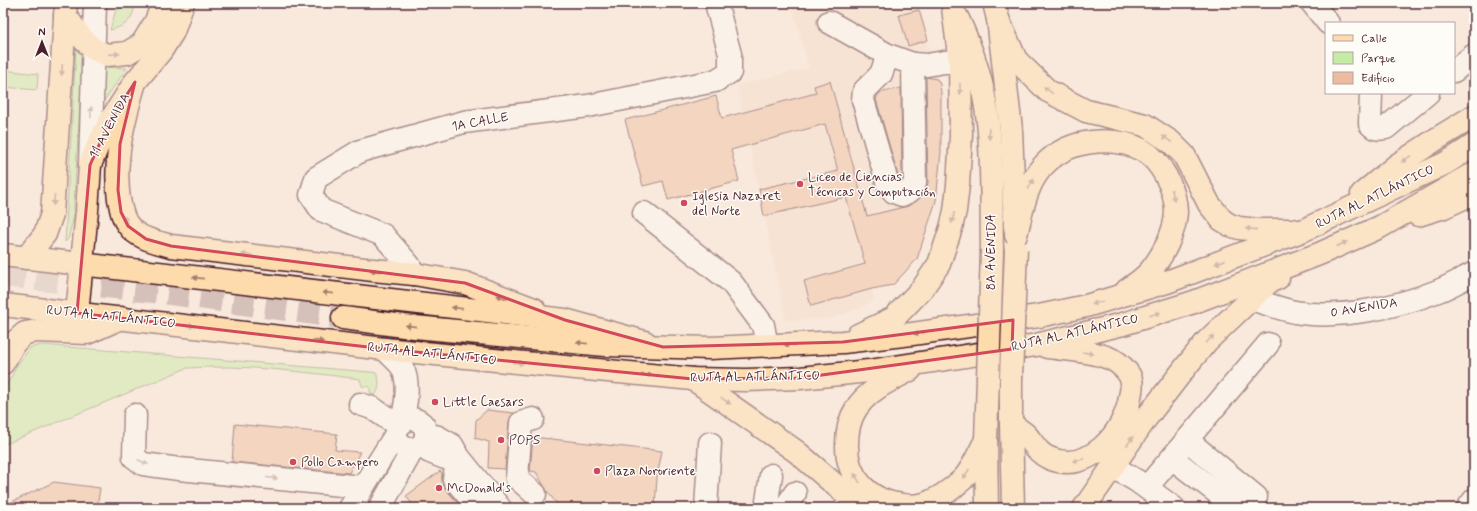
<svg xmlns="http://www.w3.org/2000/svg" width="1477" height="511" font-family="Mynerve,sans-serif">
	<rect width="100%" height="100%" fill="#f8e9dc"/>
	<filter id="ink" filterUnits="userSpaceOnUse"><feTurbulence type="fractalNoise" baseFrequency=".025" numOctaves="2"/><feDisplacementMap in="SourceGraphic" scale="8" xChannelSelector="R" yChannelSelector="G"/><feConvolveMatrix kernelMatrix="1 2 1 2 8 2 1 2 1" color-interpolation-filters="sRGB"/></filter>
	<g filter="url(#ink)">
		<!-- built -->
		<path fill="#f5dcc9" d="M791 3H917L941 93V152L936 201 917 259 893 285 872 289 874 300 864 306 834 318 786 321 737 85 809 68Z"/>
		<!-- green -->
		<g fill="#c5eba5" stroke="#888568">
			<path d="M131 3H135C133 20 127 26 110 30L116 10Z"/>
			<path d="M76 49 83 54 73 220 68 239 65 242Z"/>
			<path d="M102 67 127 68 99 108Z"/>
			<path d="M3 70 38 74 37 90 3 87Z"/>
			<path d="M43 345 371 372 376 373C380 379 380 390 375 395L370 393V387L362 386 360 379C303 372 245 364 187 368L3 445V392L18 364 31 347Z"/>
		</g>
		<!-- building -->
		<g fill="#edbc9e" stroke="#4a1f2b">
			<path d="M919 10 928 40 908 46 899 15Z"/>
			<path d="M926 77 937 79 940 84 941 93V152L936 201 917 259 893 285 872 289 811 306 804 281 865 264 846 197 764 216 759 189 838 171 825 124 731 150 739 181 668 200 663 181 643 186 625 120 716 96 722 118 816 93 814 86 830 81 867 216 908 206 920 198 926 189 928 183Z"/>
			<path d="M901 88 902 180 901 181 899 179 876 99 879 93Z"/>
			<path d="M487 410 514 413 511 416 509 422 505 469 488 468 489 442 475 438 476 420Z"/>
			<path d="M235 424 337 434 335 450 360 452 349 473 232 462Z"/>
			<path d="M533 437 662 451 657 477 655 508H560L547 491 536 472 530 471Z"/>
			<path d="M440 471 442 473V482L444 487 462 508H415L406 496Z"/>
			<path d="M54 482 100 488 97 508H3V506Z"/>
		</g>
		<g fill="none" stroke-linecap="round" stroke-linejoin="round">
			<!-- highway-tunnel -->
			<path stroke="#d5c1b9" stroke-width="22" stroke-dasharray="22 11" stroke-linecap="butt" d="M3 276 163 293 343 318"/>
			<defs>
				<g id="minor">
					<path d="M1312 3 1328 23"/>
					<path d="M829 22 888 55 913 64 927 65 944 62H960"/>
					<path d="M888 55 881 74 864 91 863 100 888 185 894 192 902 195 910 191 915 183 913 64"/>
					<path d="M1454 71 1474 55"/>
					<path d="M1371 93 1370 124C1375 130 1379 129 1386 128L1428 93"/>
					<path d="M90 165 95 3"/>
					<path d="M644 213 731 282 763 325 767 346"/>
					<path d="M414 274 409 265 383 235 321 210 311 195 316 178 360 151 464 122 588 106 715 81 730 72V54L716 3"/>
					<path d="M1251 299C1265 303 1280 309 1295 312 1338 320 1398 307 1438 291 1451 286 1462 279 1474 273"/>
					<path d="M385 349C390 355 398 361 402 367 411 384 405 406 402 423"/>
					<path d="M360 404 372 408 399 426"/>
					<path d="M135 415 134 457 143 464 179 469 362 487"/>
					<path d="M533 419 521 423 517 478 535 494"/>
					<circle cx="411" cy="434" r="15"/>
					<path d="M426 434 438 437 452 445 458 456 500 508"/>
					<path d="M1187 440 1256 497"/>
					<path d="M421 446 430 452 445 458 458 456"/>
					<path d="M458 456 454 479 479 508"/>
					<path d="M1172 458 1237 508"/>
					<path d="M1112 466 1137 481 1174 508"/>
					<path d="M1147 487 1268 344"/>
					<path d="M350 508 396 434"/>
					<path d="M380 508 413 449"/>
					<path d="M706 508 710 443"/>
					<path d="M766 508 771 475"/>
					<path d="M785 508 795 493"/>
					<path d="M1468 508 1474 500"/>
				</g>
				<g id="major">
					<path d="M994 3 998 19 1011 129 1015 227"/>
					<path d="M65 15 80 36 93 49 107 55 127 53 142 44 156 21 163 3"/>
					<path d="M957 17C973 50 984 86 988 122 993 164 991 207 992 250"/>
					<path d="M135 82C124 119 113 160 119 199 121 208 122 218 128 225 136 238 157 242 171 246L373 270 414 274 465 283 534 309"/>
					<path d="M3 255 565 320 645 342"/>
					<path d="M26 258 45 234 52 214 66 3"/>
					<path d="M77 313 87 211 90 165 99 143 110 121 135 82 161 51 173 32 183 3"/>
					<path d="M1011 377V424L1013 508"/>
					<path d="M987 508 986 440 988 378"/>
				</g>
				<g id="highway">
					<path d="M998 19 1016 60 1048 91 1086 111 1145 125 1171 142 1184 155 1209 204 1222 220 1230 225 1239 228 1259 230H1293"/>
					<path d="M1362 194 1397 165 1438 138 1474 116"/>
					<path d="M1418 215 1444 207 1474 193"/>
					<path d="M1016 235C1022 211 1026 183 1044 165 1057 151 1074 144 1092 142 1109 140 1127 142 1142 150 1162 161 1176 191 1176 212 1175 233 1163 255 1151 270 1145 278 1135 284 1127 290"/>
					<path d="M3 305 385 349 576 368 693 379 746 380 800 378 869 371 1036 345 1123 324 1194 302 1319 254 1380 227 1474 173"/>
					<path d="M343 318 404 326 605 345 710 348 843 342 912 334 1039 316 1086 306 1167 282 1304 230 1446 163 1474 145"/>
					<path d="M858 335 894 318 922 289 939 264 951 228 955 211 958 185 961 135 960 62 953 8"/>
					<path d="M3 363 15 342 25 333 37 331 87 333 121 318"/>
					<path d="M910 370C891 380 868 390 856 409 849 420 847 432 847 444 846 478 870 502 903 505 910 506 920 506 927 503 940 498 952 489 962 480 972 471 979 452 986 440"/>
					<path d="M693 379 797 452 862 508"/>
					<path d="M1011 424C1016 428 1024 432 1028 437 1035 446 1038 453 1049 458 1088 475 1125 433 1130 397 1131 392 1133 384 1131 379 1129 372 1123 367 1118 363 1102 351 1066 350 1047 347"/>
					<path d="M1084 508 1147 417 1188 364 1207 341 1251 299 1269 282 1278 278"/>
				</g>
			</defs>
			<!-- minor casing -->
			<use href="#minor" stroke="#4a1f2b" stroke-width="25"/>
			<!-- major casing -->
			<use href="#major" stroke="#4a1f2b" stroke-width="25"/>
			<!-- highway casing -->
			<use href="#highway" stroke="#4a1f2b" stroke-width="25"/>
			<!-- minor -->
			<use href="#minor" stroke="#fdfcf7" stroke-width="22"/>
			<!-- major -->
			<use href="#major" stroke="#fedbac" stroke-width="22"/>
			<!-- highway -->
			<use href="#highway" stroke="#fedbac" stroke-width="22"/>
			<defs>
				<g id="major-bridge">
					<path d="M1011 377 1016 249"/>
					<path d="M988 378 992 250"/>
				</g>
			</defs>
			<!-- major-bridge casing -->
			<use href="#major-bridge" stroke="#4a1f2b" stroke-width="25" stroke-linecap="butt"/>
			<!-- major-bridge -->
			<use href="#major-bridge" stroke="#fedbac" stroke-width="22"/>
		</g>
		<!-- one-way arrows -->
		<defs><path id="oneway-solid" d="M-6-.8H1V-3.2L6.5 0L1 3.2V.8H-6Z"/></defs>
		<g fill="#a47d6c">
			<use href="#oneway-solid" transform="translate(114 54) rotate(-4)"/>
			<use href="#oneway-solid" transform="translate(62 70) rotate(93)"/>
			<use href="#oneway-solid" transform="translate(960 89) rotate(89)"/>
			<use href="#oneway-solid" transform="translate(1048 90) rotate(-144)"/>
			<use href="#oneway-solid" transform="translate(989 134) rotate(87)"/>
			<use href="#oneway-solid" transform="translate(1167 139) rotate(-145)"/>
			<use href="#oneway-solid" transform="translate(1406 159) rotate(146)"/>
			<use href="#oneway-solid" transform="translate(1031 184) rotate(-61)"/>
			<use href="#oneway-solid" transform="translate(1173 195) rotate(77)"/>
			<use href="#oneway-solid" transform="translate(54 200) rotate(96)"/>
			<use href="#oneway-solid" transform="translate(953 218) rotate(104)"/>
			<use href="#oneway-solid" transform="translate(126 221) rotate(-118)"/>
			<use href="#oneway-solid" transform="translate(1251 229) rotate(-174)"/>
			<use href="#oneway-solid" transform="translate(1342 244) rotate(-24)"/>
			<use href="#oneway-solid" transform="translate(247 255) rotate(-174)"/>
			<use href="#oneway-solid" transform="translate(1220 262) rotate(159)"/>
			<use href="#oneway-solid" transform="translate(376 271) rotate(-174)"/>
			<use href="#oneway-solid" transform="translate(198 278) rotate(-174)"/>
			<use href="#oneway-solid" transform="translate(328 293) rotate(-174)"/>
			<use href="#oneway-solid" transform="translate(502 297) rotate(-159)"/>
			<use href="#oneway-solid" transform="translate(1097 303) rotate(164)"/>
			<use href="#oneway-solid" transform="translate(457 308) rotate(-173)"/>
			<use href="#oneway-solid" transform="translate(1155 314) rotate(-17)"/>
			<use href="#oneway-solid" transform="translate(189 326) rotate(7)"/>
			<use href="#oneway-solid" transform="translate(411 326) rotate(-174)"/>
			<use href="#oneway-solid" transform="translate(919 333) rotate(172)"/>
			<use href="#oneway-solid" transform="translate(1210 339) rotate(-45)"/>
			<use href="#oneway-solid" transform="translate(318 341) rotate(7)"/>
			<use href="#oneway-solid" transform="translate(582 343) rotate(-174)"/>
			<use href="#oneway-solid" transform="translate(790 345) rotate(177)"/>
			<use href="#oneway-solid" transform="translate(1088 353) rotate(9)"/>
			<use href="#oneway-solid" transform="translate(518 363) rotate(6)"/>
			<use href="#oneway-solid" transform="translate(647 375) rotate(5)"/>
			<use href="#oneway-solid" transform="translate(726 401) rotate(34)"/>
			<use href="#oneway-solid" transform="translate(1130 441) rotate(-55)"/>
			<use href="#oneway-solid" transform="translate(1078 460) rotate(169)"/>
			<use href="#oneway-solid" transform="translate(966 474) rotate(124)"/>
			<use href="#oneway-solid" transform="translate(857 478) rotate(-121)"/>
		</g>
		<g fill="#ac999b">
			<use href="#oneway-solid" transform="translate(91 112) rotate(-88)"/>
			<use href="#oneway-solid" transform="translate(143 462) rotate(25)"/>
			<use href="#oneway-solid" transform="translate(272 478) rotate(6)"/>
		</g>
	</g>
	<!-- marked area -->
	<path d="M0 0H1477V511H0ZM135 82 120 144 118 190 121 212 128 226 146 239 171 246 465 283 565 320 663 347 843 342 1013 320 1012 349 800 378 693 379 385 349 77 313 90 165 110 121Z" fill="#f8e9dc" fill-opacity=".55" fill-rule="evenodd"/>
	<path fill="none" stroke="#d1495b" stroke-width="3" stroke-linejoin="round" d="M135 82 120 144 118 190 121 212 128 226 146 239 171 246 465 283 565 320 663 347 843 342 1013 320 1012 349 800 378 693 379 385 349 77 313 90 165 110 121Z"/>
	<!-- markers -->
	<g fill="#d1495b" stroke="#fdfcf7" stroke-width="1.5">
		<circle cx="800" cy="184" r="4"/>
		<circle cx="684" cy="203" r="4"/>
		<circle cx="435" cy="402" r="4"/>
		<circle cx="501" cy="440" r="4"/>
		<circle cx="293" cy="462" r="4"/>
		<circle cx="597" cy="471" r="4"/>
		<circle cx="439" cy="488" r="4"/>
	</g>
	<g text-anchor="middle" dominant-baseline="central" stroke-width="3" stroke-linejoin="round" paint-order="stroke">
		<!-- street labels -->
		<g font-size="13" fill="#4a1f2b" stroke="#fdfcf7">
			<text transform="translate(480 122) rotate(-10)">1A CALLE</text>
			<text transform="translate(110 126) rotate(-62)">11 AVENIDA</text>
			<text transform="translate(1375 197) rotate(-26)">RUTA AL ATLÁNTICO</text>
			<text transform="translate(991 252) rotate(-90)">8A AVENIDA</text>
			<text transform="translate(1364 308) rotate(-9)">0 AVENIDA</text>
			<text transform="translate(111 317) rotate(6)">RUTA AL ATLÁNTICO</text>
			<text transform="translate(1075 333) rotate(-13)">RUTA AL ATLÁNTICO</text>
			<text transform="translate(432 354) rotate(6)">RUTA AL ATLÁNTICO</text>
			<text transform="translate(755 377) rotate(-1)">RUTA AL ATLÁNTICO</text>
		</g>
		<!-- poi labels -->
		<g font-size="13" fill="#4a1f2b" stroke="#fdfcf7" text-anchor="start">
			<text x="808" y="177">Liceo de Ciencias<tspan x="808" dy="15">Técnicas y Computación</tspan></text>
			<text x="692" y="196">Iglesia Nazaret<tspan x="692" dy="15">del Norte</tspan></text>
			<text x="443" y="402">Little Caesars</text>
			<text x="509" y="440">POPS</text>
			<text x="301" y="462">Pollo Campero</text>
			<text x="605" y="471">Plaza Nororiente</text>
			<text x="447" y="488">McDonald's</text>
		</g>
	</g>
	<!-- margin -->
	<rect width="1477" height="511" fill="none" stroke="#fdfcf7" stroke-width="16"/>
	<rect x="8" y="8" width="1461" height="495" fill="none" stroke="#4a1f2b" stroke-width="1.5" filter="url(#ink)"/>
	<!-- legend -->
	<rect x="1325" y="22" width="130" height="72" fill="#fdfcf7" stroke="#b5a4a5"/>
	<rect x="1333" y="35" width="20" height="6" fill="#fedbac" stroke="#b5a4a5"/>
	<text x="1361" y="42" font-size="12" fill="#4a1f2b">Calle</text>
	<rect x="1333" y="52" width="20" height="12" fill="#c5eba5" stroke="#b5a4a5"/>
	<text x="1361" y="62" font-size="12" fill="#4a1f2b">Parque</text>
	<rect x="1333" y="72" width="20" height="12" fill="#edbc9e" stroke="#b5a4a5"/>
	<text x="1361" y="82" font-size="12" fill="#4a1f2b">Edificio</text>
	<!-- north arrow -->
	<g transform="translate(42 42)" stroke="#fdfcf7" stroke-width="3" paint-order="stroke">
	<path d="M0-3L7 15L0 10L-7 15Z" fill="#4a1f2b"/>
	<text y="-6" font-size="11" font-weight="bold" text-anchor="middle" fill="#4a1f2b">N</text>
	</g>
</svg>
